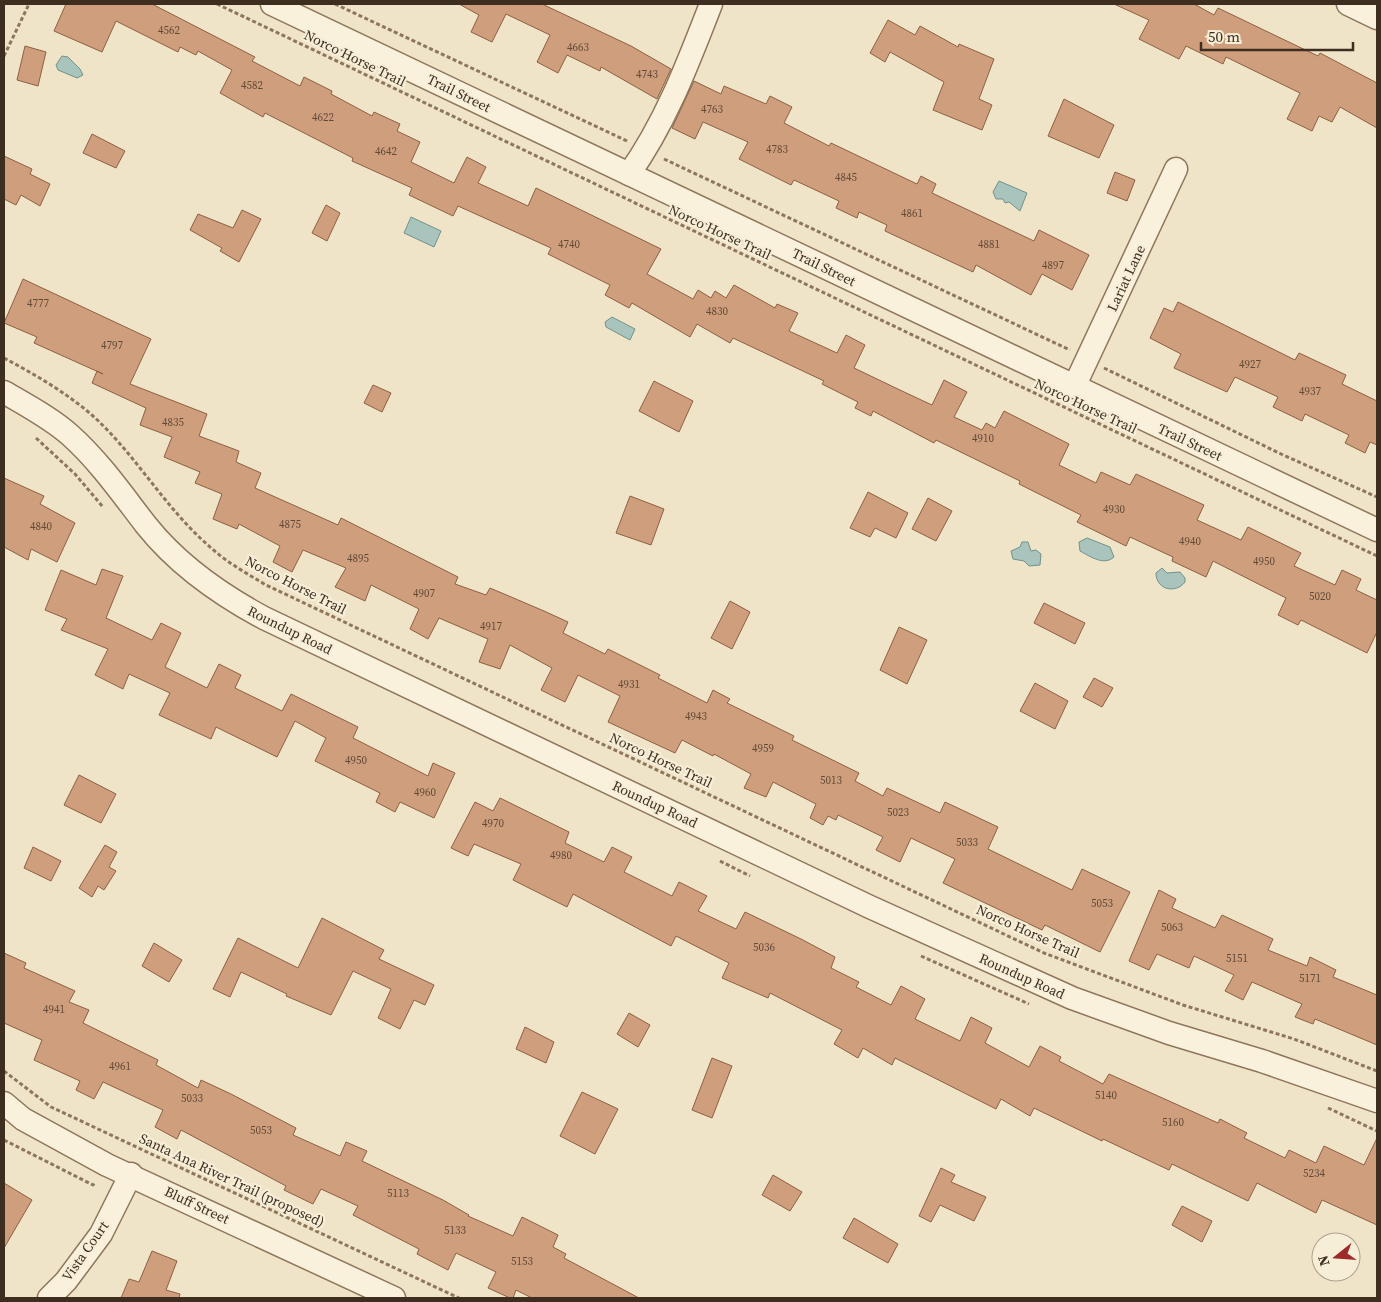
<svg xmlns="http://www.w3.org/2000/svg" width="1381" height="1302" font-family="'Source Serif 4',serif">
	<rect width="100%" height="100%" fill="#f0e4c8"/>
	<!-- water -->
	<g fill="#a9c4bc" stroke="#6f938a">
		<path d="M62 56 68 57 80 69 83 75 77 78 58 70 56 65Z"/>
		<path d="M999 181 1027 193 1020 211 1009 202 1005 203 1003 199H996L993 192Z"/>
		<path d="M411 217 441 231 434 247 404 233Z"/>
		<path d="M612 317 635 329 630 340 606 327 605 322Z"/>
		<path d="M1087 538 1110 547 1114 557C1104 566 1091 557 1080 551L1079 542Z"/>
		<path d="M1022 542H1028L1031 551 1036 550 1041 554 1040 565 1029 566 1024 561 1013 559 1011 551 1020 547Z"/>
		<path d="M1162 568 1167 573 1180 572 1185 578V582C1176 594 1156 590 1156 573Z"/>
	</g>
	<!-- building -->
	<g fill="#cf9f7d" stroke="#8d5f41">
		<path d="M66 4H152L255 57 252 61 300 86 304 77 332 91 331 94 372 116 374 112 400 124 397 131 420 142 411 162 454 183 467 157 486 167 478 183 528 206 536 188 661 249 647 274 693 299 698 290 711 298 715 291 726 298 734 285 775 308 777 304 798 313 789 331 837 353 846 335 865 345 854 368 902 391 932 405 944 380 967 392 954 417 982 430 986 423 995 428 1004 411 1069 444 1059 465 1096 483 1101 472 1130 485 1136 474 1204 505 1197 520 1241 540 1248 527 1301 553 1294 566 1335 585 1342 570 1361 579 1356 590 1377 600V632L1367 653 1301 620 1298 625 1278 615 1286 598 1213 561 1206 577 1172 561 1173 557 1130 537 1126 546 1077 522 1081 515 1019 484 1020 481 936 440 934 443 873 411 871 416 855 408 858 402 822 384 824 381 733 338 730 343 697 324 690 337 632 303 629 308 605 295 610 285 548 254 551 248 458 206 453 216 409 195 412 188 352 161 353 158 265 113 263 117 220 93 232 70 198 51 196 55 180 47 178 52 116 21 102 52 54 31Z"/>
		<path d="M459 4H542L631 46 671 69 657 99 601 67 600 71 567 55 558 73 537 62 550 35 506 14 492 42 471 32 479 15Z"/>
		<path d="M1114 4H1194L1214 15 1218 8 1318 56 1320 53 1377 83V128L1340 107 1332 122 1319 116 1312 131 1287 119 1300 93 1226 57 1223 64 1186 46 1179 59 1139 39 1149 20Z"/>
		<path d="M888 20 915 35 920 26 958 47 959 44 994 59 979 99 992 105 982 130 933 110 944 82 890 52 885 62 870 53Z"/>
		<path d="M25 46 46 52 38 86 17 80Z"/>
		<path d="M694 81 721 94 724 86 766 104 770 96 792 107 784 123 829 146 831 143 917 184 921 176 936 184 932 193 1034 241 1039 230 1089 255 1072 290 1042 274 1031 295 976 265 973 272 885 231 887 225 859 212 857 218 836 208 839 201 794 180 791 185 739 159 748 142 703 122 695 139 672 128Z"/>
		<path d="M1064 99 1114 125 1099 158 1048 136Z"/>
		<path d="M92 134 125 151 116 168 83 153Z"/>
		<path d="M4 156 32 169 30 174 50 184 40 206 21 195 16 205 4 199Z"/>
		<path d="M1115 172 1135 180 1127 201 1107 193Z"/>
		<path d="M326 205 340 213 327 241 312 233Z"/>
		<path d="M242 210 261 219 239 262 220 251 222 248 190 230 198 214 233 228Z"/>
		<path d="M23 279 151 339 130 384 207 414 199 436 239 451 236 462 261 473 255 488 338 525 341 518 458 577 455 584 486 595 490 588 544 611 568 622 563 633 605 654 608 649 660 675 658 678 707 703 713 690 730 699 727 703 794 736 792 740 859 773 855 781 883 796 887 788 940 813 945 802 998 827 988 849 1072 890 1082 869 1130 892 1100 952 1045 925 1042 930 943 883 955 859 911 838 900 862 876 850 883 837 838 815 836 820 828 816 823 825 810 818 816 804 773 782 766 797 744 788 751 774 714 754 713 756 682 740 675 753 608 722 620 696 578 675 565 702 541 690 552 668 510 645 500 669 479 662 488 639 439 618 428 639 410 629 419 609 371 585 365 601 335 587 346 568 303 550 292 572 273 562 280 546 239 524 237 529 213 519 222 494 195 483 200 472 164 457 172 437 140 425 146 408 92 383 97 371 103 374 34 343 37 337 4 323Z"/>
		<path d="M1178 302 1295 360 1299 353 1346 375 1342 384 1377 401V445L1370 442 1365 453 1345 443 1349 435 1305 414 1302 421 1273 407 1278 397 1235 377 1227 392 1174 368 1181 354 1150 338 1164 308 1173 312Z"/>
		<path d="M654 381 693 401 679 432 639 411Z"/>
		<path d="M373 385 391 393 382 412 364 403Z"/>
		<path d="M4 478 44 496 40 504 75 523 57 562 31 549 28 560 4 547Z"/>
		<path d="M868 492 908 513 896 538 875 528 870 537 850 528Z"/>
		<path d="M630 496 664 509 651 545 616 533Z"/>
		<path d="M928 498 952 511 936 541 912 529Z"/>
		<path d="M102 569 123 576 106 618 152 640 161 623 181 633 165 667 207 688 219 664 241 675 235 688 282 711 291 694 358 727 353 738 428 776 433 763 455 773 434 818 400 802 395 812 376 802 380 793 315 761 326 738 295 721 277 757 216 727 211 739 159 715 170 693 129 674 123 689 95 675 108 649 61 630 67 619 45 610 61 570 96 585Z"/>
		<path d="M730 601 750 612 732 649 711 638Z"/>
		<path d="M1044 603 1085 623 1075 644 1034 623Z"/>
		<path d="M899 627 927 640 907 684 880 670Z"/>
		<path d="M1094 678 1113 688 1102 707 1083 697Z"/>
		<path d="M1035 683 1068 701 1055 729 1020 711Z"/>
		<path d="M79 775 116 794 101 823 64 805Z"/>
		<path d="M500 798 569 832 565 843 604 862 612 847 632 857 624 872 672 896 679 882 707 896 698 911 736 929 745 912 801 939 835 957 831 968 859 982 856 987 891 1005 901 986 925 999 915 1019 960 1041 971 1017 992 1028 985 1043 1029 1067 1040 1046 1061 1057 1059 1061 1103 1084 1109 1074 1218 1123 1220 1119 1247 1133 1244 1138 1285 1158 1289 1150 1316 1163 1324 1146 1364 1165 1377 1138V1225L1322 1200 1316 1213 1257 1183 1248 1201 1172 1164 1169 1170 1103 1139 1102 1141 1034 1108 1030 1116 1001 1099 996 1109 895 1058 892 1065 863 1048 858 1058 834 1044 842 1030 770 993 768 998 722 978 729 963 721 959 676 936 671 946 573 894 567 907 513 880 521 864 474 844 468 856 451 848 475 802 493 811Z"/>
		<path d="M105 845 117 852 109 867 116 871 104 890 98 886 92 897 79 888Z"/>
		<path d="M33 847 61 861 51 881 24 868Z"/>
		<path d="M1159 890 1176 899 1172 908 1215 928 1222 915 1273 939 1268 950 1307 966 1310 957 1336 970 1333 977 1377 995V1045L1315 1019 1313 1024 1295 1017 1302 1004 1252 982 1243 1000 1225 991 1234 975 1194 956 1189 968 1157 954 1149 970 1129 961Z"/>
		<path d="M322 918 384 950 379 959 434 985 425 1005 414 1000 400 1029 378 1018 391 989 353 971 331 1015 286 996 287 994 241 972 230 997 213 989 238 938 298 968Z"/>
		<path d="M154 943 182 960 169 982 142 966Z"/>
		<path d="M4 953 26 963 24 968 75 991 69 1002 89 1010 83 1023 158 1060 156 1065 198 1088 201 1080 231 1094 296 1128 293 1135 340 1156 346 1142 367 1151 362 1161 443 1200 469 1215 468 1216 513 1236 522 1217 558 1235 553 1247 566 1254 564 1258 639 1298H532L516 1290 513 1298H510L488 1288 496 1272 456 1253 448 1270 417 1254 419 1249 353 1215 358 1206 321 1189 313 1204 284 1190 286 1186 181 1130 177 1139 155 1127 163 1110 103 1082 94 1099 76 1090 80 1081 34 1060 42 1040 4 1023Z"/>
		<path d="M629 1013 650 1025 638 1047 617 1034Z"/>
		<path d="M525 1027 554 1042 546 1063 516 1049Z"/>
		<path d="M712 1058 732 1066 712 1118 692 1110Z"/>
		<path d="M582 1092 618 1109 595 1154 560 1136Z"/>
		<path d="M941 1168 955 1175 951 1182 986 1197 974 1221 940 1205 931 1222 919 1216Z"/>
		<path d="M773 1175 802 1192 790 1211 762 1195Z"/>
		<path d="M4 1183 32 1200 4 1248Z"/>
		<path d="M1182 1206 1212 1221 1202 1242 1172 1225Z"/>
		<path d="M854 1218 898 1244 888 1263 843 1238Z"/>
		<path d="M152 1251 177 1261 166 1290 180 1294 179 1298H121L129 1279 139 1282Z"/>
	</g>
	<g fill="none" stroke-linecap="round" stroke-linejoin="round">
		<defs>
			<g id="minor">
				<path d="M272 4 1377 530"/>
				<path d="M1348 4 1377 18"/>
				<path d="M629 174C666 122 688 63 711 4"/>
				<path d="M1074 387 1176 169"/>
				<path d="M4 392C26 405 51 418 70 435 100 462 122 494 146 525 177 564 221 595 264 618L870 907 1072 998 1169 1033 1262 1061 1377 1101"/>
				<path d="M4 1103 23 1119 107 1165 394 1298"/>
				<path d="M49 1298 66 1281 101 1234 131 1174"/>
			</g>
		</defs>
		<!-- minor casing -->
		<use href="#minor" stroke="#8d765c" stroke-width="25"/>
		<!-- path -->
		<g stroke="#8d765c" stroke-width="3" stroke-dasharray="4 2.5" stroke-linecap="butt">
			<path d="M217 4 1377 556"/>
			<path d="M335 4 627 141"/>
			<path d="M4 56 29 4"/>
			<path d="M664 159 1070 350"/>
			<path d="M4 358C34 374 67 393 93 416 136 455 165 508 209 546 226 562 246 573 266 585L1044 953 1183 1005 1294 1039 1377 1071"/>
			<path d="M1104 368 1281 454 1377 497"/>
			<path d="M36 438 75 474 103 507"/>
			<path d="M720 861 750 876"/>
			<path d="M921 956 1029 1004"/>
			<path d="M4 1071 51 1107 459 1298"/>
			<path d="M1328 1108 1377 1131"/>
			<path d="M4 1140 93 1185 95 1182"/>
		</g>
		<!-- minor -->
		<use href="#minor" stroke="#faf1dc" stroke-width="22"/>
	</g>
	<g text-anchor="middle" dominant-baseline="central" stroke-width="4.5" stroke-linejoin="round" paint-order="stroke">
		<!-- number labels -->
		<g font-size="11" fill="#624a37">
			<text x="169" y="30">4562</text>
			<text x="578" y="47">4663</text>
			<text x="647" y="74">4743</text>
			<text x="252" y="85">4582</text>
			<text x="712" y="109">4763</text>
			<text x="323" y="117">4622</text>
			<text x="777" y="149">4783</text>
			<text x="386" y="151">4642</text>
			<text x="846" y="177">4845</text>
			<text x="912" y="213">4861</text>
			<text x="569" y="244">4740</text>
			<text x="989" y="244">4881</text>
			<text x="1053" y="265">4897</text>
			<text x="38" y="303">4777</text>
			<text x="717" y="311">4830</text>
			<text x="112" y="345">4797</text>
			<text x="1250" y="364">4927</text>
			<text x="1310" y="391">4937</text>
			<text x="173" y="422">4835</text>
			<text x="983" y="438">4910</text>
			<text x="1114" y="509">4930</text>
			<text x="290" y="524">4875</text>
			<text x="41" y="526">4840</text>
			<text x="1190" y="541">4940</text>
			<text x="358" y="558">4895</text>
			<text x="1264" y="561">4950</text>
			<text x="424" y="593">4907</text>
			<text x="1320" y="596">5020</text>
			<text x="491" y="626">4917</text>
			<text x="629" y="684">4931</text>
			<text x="696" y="716">4943</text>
			<text x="763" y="748">4959</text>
			<text x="356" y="760">4950</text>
			<text x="831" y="780">5013</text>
			<text x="425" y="792">4960</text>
			<text x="898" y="812">5023</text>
			<text x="493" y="823">4970</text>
			<text x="967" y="842">5033</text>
			<text x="561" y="855">4980</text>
			<text x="1102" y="903">5053</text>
			<text x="1172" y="927">5063</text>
			<text x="764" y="947">5036</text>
			<text x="1237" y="958">5151</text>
			<text x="1310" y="978">5171</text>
			<text x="54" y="1009">4941</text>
			<text x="120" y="1066">4961</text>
			<text x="1106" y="1095">5140</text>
			<text x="192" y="1098">5033</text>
			<text x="1173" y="1122">5160</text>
			<text x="261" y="1130">5053</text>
			<text x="1314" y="1173">5234</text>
			<text x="398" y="1193">5113</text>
			<text x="455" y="1230">5133</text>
			<text x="522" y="1261">5153</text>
		</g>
		<!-- street labels -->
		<g font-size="14" fill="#3d2e20" stroke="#f7eed8">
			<text transform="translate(355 58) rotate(26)">Norco Horse Trail</text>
			<text transform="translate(459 93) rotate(26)">Trail Street</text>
			<text transform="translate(720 232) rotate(25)">Norco Horse Trail</text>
			<text transform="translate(824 267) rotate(26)">Trail Street</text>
			<text transform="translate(1126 278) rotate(-65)">Lariat Lane</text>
			<text transform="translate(1086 406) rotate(25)">Norco Horse Trail</text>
			<text transform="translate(1190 442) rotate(25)">Trail Street</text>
			<text transform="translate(296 585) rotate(27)">Norco Horse Trail</text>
			<text transform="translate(290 630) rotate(26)">Roundup Road</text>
			<text transform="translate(661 760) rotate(25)">Norco Horse Trail</text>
			<text transform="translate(655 804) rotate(25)">Roundup Road</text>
			<text transform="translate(1028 931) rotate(24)">Norco Horse Trail</text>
			<text transform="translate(1022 976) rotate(24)">Roundup Road</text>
			<text transform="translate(232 1180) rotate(25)">Santa Ana River Trail (proposed)</text>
			<text transform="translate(197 1205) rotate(25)">Bluff Street</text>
			<text transform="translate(85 1251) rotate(-55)">Vista Court</text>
		</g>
	</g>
	<!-- border -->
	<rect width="1381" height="1302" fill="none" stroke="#3d2e20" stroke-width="10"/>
	<!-- north arrow -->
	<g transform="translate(1336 1257) rotate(253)"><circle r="24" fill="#f7eed8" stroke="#ada18e"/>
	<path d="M0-4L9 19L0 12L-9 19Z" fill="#9e2a2b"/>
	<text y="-8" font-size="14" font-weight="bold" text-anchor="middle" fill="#3d2e20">N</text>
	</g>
	<!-- scale -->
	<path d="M1201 42v8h152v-8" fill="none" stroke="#3d2e20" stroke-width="2.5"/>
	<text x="1208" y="42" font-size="15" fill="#3d2e20" stroke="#f7eed8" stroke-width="4" paint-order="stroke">50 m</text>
</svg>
